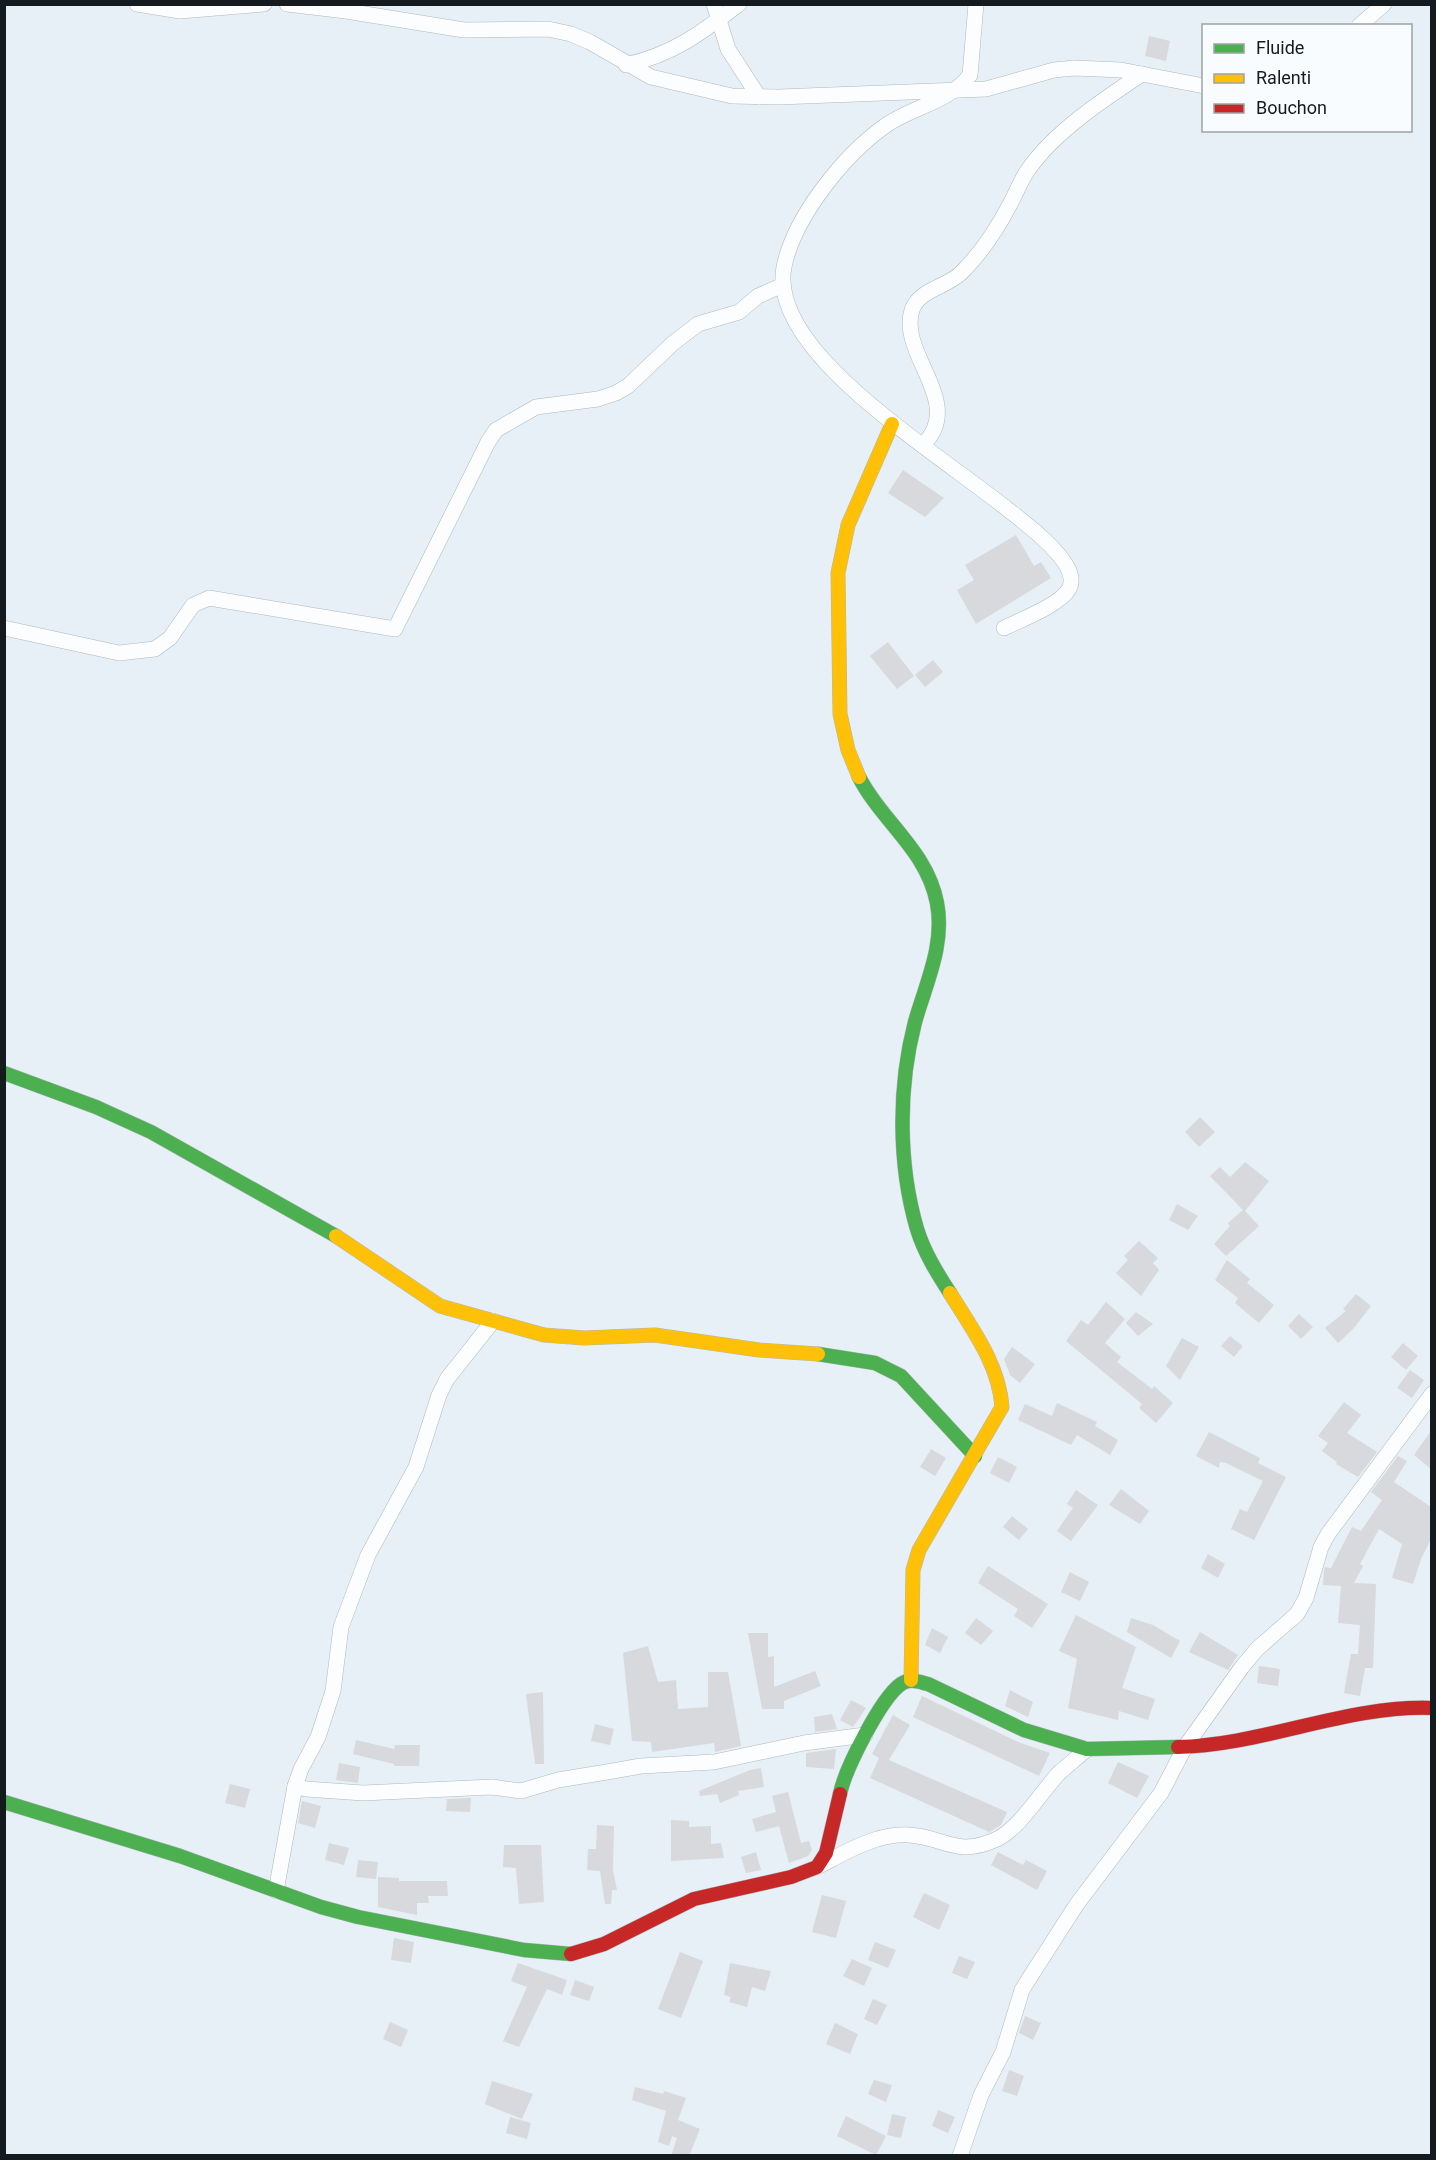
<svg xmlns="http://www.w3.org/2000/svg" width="1436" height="2160" font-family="Roboto,sans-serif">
	<rect width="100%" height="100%" fill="#e6f0f6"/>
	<!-- building -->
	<g fill="#d8d9dc">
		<path d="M1149 36 1170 41 1166 61 1145 56Z"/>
		<path d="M903 470 944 498 925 517 888 493Z"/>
		<path d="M1016 535 1034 566 1041 562 1051 578 976 624 957 590 974 580 965 565Z"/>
		<path d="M888 642 914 676 897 689 870 656Z"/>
		<path d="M933 660 943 672 925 687 915 675Z"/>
		<path d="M1200 1117 1215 1132 1199 1147 1185 1132Z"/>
		<path d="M1245 1162 1269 1181 1245 1211 1259 1226 1226 1256 1214 1244 1230 1226 1228 1223 1243 1210 1210 1176 1220 1167 1230 1177Z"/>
		<path d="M1177 1204 1198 1216 1188 1230 1169 1220Z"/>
		<path d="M1139 1241 1158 1258 1153 1263 1159 1270 1141 1296 1116 1273 1128 1260 1124 1256Z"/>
		<path d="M1227 1260 1250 1279 1247 1283 1274 1305 1259 1323 1235 1303 1238 1298 1215 1280Z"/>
		<path d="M1356 1294 1371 1306 1353 1329 1338 1343 1325 1328 1346 1311 1343 1309Z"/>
		<path d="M1106 1302 1125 1319 1105 1343 1121 1357 1117 1362 1152 1389 1154 1386 1173 1403 1156 1423 1139 1408 1142 1404 1066 1341 1081 1320 1088 1325Z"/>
		<path d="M1136 1312 1153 1324 1138 1336 1126 1323Z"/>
		<path d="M1299 1314 1313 1327 1301 1339 1288 1326Z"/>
		<path d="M1230 1336 1243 1346 1234 1357 1221 1346Z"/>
		<path d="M1182 1338 1199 1347 1180 1380 1166 1366Z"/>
		<path d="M1403 1343 1418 1356 1406 1370 1391 1357Z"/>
		<path d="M1012 1347 1035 1364 1020 1383 1010 1375 1004 1359Z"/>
		<path d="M1410 1370 1424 1380 1412 1398 1397 1388Z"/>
		<path d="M1344 1402 1361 1415 1347 1433 1377 1452 1358 1477 1336 1464 1337 1462 1322 1451 1328 1443 1318 1436Z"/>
		<path d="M1057 1403 1097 1422 1095 1426 1118 1440 1110 1455 1077 1435 1071 1445 1018 1420 1025 1404 1052 1416Z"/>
		<path d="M1431 1431V1469L1414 1455Z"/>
		<path d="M1209 1432 1260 1458 1258 1463 1286 1477 1254 1540 1231 1529 1240 1509 1247 1512 1263 1481 1226 1463 1220 1462 1219 1468 1196 1456Z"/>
		<path d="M931 1449 946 1458 935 1476 920 1467Z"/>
		<path d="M1398 1456 1407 1461 1394 1482 1431 1507V1539L1421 1559 1413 1584 1392 1578 1402 1544 1379 1529 1360 1564 1363 1566 1354 1583 1376 1584 1373 1668H1365L1360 1696 1344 1693 1351 1654H1358L1360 1625 1338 1623 1341 1586 1323 1585 1324 1571 1325 1567 1331 1568 1352 1527 1361 1531 1382 1500 1371 1492Z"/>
		<path d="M998 1457 1017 1467 1009 1483 990 1473Z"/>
		<path d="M1121 1489 1149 1511 1140 1524 1109 1505Z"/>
		<path d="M1076 1490 1098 1505 1071 1541 1057 1531 1073 1508 1067 1504Z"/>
		<path d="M1012 1516 1028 1529 1019 1540 1003 1527Z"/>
		<path d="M1208 1554 1225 1564 1218 1578 1201 1568Z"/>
		<path d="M988 1566 1048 1604 1032 1628 1014 1616 1018 1609 978 1583Z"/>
		<path d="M1070 1572 1089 1582 1080 1601 1061 1592Z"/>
		<path d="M1076 1615 1136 1647 1122 1688 1155 1699 1148 1720 1119 1711 1118 1720 1068 1708 1077 1659 1059 1651Z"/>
		<path d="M976 1618 993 1631 981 1645 965 1633Z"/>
		<path d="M1131 1618 1153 1625 1180 1641 1171 1658 1127 1632Z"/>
		<path d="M932 1628 948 1637 940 1653 925 1645Z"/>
		<path d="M1200 1632 1238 1655 1228 1670 1189 1652Z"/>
		<path d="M748 1633H768V1657L774 1656V1687L815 1671 821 1686 784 1701V1709H762Z"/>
		<path d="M648 1646 658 1682 676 1680 678 1709 708 1707V1672H728L741 1746 715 1752 714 1743 652 1752 651 1742 632 1741 623 1653Z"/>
		<path d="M1259 1666 1280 1669 1278 1686 1257 1683Z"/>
		<path d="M1010 1690 1033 1702 1028 1717 1005 1706Z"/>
		<path d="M543 1692 544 1764H535L526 1694Z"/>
		<path d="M922 1696 1018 1742 1050 1753 1039 1776 913 1717Z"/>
		<path d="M851 1700 866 1708 853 1727 840 1720Z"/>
		<path d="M832 1714 837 1729 815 1732 814 1717Z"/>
		<path d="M893 1715 910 1725 889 1760 1007 1812 1001 1825 989 1832 870 1778 879 1758 872 1754Z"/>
		<path d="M595 1724 614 1729 610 1745 591 1741Z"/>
		<path d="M356 1740 394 1749 395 1745H420L419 1766H394V1764L353 1754Z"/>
		<path d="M836 1749 834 1769 806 1767V1753Z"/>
		<path d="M1118 1762 1149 1776 1137 1798 1108 1783Z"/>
		<path d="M339 1763 360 1767 358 1783 336 1780Z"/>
		<path d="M761 1768 764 1787 738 1791 739 1795 720 1803 717 1794 700 1796 699 1791 750 1770Z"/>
		<path d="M230 1784 250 1789 245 1808 225 1803Z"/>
		<path d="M788 1792 801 1843 809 1841 812 1850 808 1856 789 1863 779 1826 756 1832 752 1819 776 1812 772 1796Z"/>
		<path d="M471 1798 470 1812 446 1811 447 1799Z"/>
		<path d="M302 1801 321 1806 315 1828 298 1823Z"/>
		<path d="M671 1820 689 1821V1827L711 1826V1844L721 1843 724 1858 671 1861Z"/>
		<path d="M597 1825 614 1826 613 1870 617 1890H612L611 1904H605L600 1871 587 1870 588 1849H596Z"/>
		<path d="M329 1843 349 1848 344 1865 325 1860Z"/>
		<path d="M504 1845H541L544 1902 519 1904 516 1868 503 1867Z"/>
		<path d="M756 1852 761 1870 746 1873 741 1857Z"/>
		<path d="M998 1852 1023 1865 1026 1860 1047 1871 1037 1890 991 1865Z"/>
		<path d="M358 1860 378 1862 376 1879 356 1877Z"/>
		<path d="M378 1877 399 1878V1881H447L448 1896H428L429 1903H417V1915L378 1907Z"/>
		<path d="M924 1893 950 1905 939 1930 913 1917Z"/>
		<path d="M822 1895 846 1901 836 1938 812 1932Z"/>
		<path d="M394 1938 414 1942 411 1963 391 1960Z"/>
		<path d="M875 1942 896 1950 888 1968 868 1960Z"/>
		<path d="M680 1952 703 1961 681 2018 658 2009Z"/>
		<path d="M959 1956 975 1962 967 1979 952 1973Z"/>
		<path d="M852 1959 872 1968 864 1986 843 1976Z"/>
		<path d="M518 1963 567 1980 562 1995 547 1989 519 2047 503 2041 527 1987 511 1981Z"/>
		<path d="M730 1963 771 1971 765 1991 752 1987 747 2007 729 2002 731 1997 724 1995Z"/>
		<path d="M575 1980 594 1987 589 2001 570 1995Z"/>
		<path d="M873 1999 887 2005 877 2025 864 2019Z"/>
		<path d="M1025 2016 1041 2023 1033 2040 1019 2033Z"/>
		<path d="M390 2022 408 2030 401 2047 383 2039Z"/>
		<path d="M835 2023 858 2034 850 2054 826 2044Z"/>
		<path d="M1009 2070 1024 2076 1017 2096 1002 2091Z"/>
		<path d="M874 2080 892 2085 886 2102 868 2094Z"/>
		<path d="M492 2081 533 2094 522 2119 485 2104Z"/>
		<path d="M635 2087 663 2094 664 2091 686 2098 678 2120 700 2129 689 2156H671L677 2138 672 2136 669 2146 658 2142 666 2111 632 2100Z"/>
		<path d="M938 2110 955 2117 948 2133 932 2126Z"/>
		<path d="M892 2114 906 2117 901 2138 887 2135Z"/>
		<path d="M846 2116 886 2136 876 2155 837 2136Z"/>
		<path d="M510 2117 531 2123 527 2139 506 2133Z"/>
	</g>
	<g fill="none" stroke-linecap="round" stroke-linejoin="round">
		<defs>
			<g id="street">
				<path d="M137 4 180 11 264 4"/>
				<path d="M287 4 346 11 464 30 548 29 571 34 590 42 651 77 732 96 779 97 986 89 1054 70 1074 68 1121 70 1204 86"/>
				<path d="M714 4 728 49 759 97"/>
				<path d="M976 4 970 75C950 102 911 107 885 126 844 155 794 217 784 267 761 387 1101 531 1069 589 1060 605 1020 620 1004 628"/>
				<path d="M1359 26 1384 4"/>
				<path d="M626 65C674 54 701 33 739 4"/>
				<path d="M923 445C966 402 898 355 912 310 919 289 948 287 962 272 980 254 997 229 1009 206 1016 194 1020 181 1028 170 1054 132 1104 99 1142 74"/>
				<path d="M4 628 119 653 155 649 170 638 193 605 209 598 395 629 488 442 496 430 536 407 598 399 616 393 628 386 672 344 698 324 739 312 758 296 783 285"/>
				<path d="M295 1786 301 1769 318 1737 333 1691 341 1627 368 1555 416 1467 439 1395 447 1379 493 1321"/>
				<path d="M819 1866C846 1852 877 1833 909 1835 945 1837 956 1858 997 1839 1019 1829 1042 1791 1059 1773 1068 1765 1078 1757 1087 1749"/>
				<path d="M276 1891 295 1786 306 1789 363 1793 492 1787 521 1791 558 1780 607 1772 641 1766 714 1762 804 1743 865 1735"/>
				<path d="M960 2156 981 2095 1003 2052 1022 1990 1032 1974 1077 1904 1161 1793 1185 1747 1242 1667 1257 1649 1297 1614 1306 1598 1321 1547 1328 1534 1432 1394"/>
			</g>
			<g id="fast">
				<path d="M859 777C882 822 927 850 937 903 945 945 926 983 915 1022 898 1087 898 1164 917 1229 924 1252 937 1273 950 1293"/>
				<path d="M4 1073 96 1107 151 1132 336 1236"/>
				<path d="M818 1354 875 1363 901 1376 975 1456"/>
				<path d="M840 1794C845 1769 881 1698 901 1684 910 1678 919 1682 928 1684L1024 1730 1087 1749 1178 1747"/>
				<path d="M4 1802 180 1856 321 1907 358 1917 524 1950 571 1954"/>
			</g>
			<g id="slow">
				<path d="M859 777 848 750 840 714 838 573 848 525 892 424"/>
				<path d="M336 1236 440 1306 544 1335 584 1338 655 1335 759 1350 818 1354"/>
				<path d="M911 1680 913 1570 919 1550 1002 1407C999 1364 972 1329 950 1293"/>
			</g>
			<g id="jam">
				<path d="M1178 1747C1264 1745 1346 1705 1432 1708"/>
				<path d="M571 1954 604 1944 694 1899 791 1877 817 1867 826 1853 840 1794"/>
			</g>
		</defs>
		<!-- street casing -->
		<use href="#street" stroke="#b0b8bd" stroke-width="16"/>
		<!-- fast casing -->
		<use href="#fast" stroke="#b0b8bd" stroke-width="15"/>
		<!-- slow casing -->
		<use href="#slow" stroke="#b0b8bd" stroke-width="15"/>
		<!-- jam casing -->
		<use href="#jam" stroke="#b0b8bd" stroke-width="15"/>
		<!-- street -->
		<use href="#street" stroke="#fbfdfe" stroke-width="15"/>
		<!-- fast -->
		<use href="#fast" stroke="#4caf50" stroke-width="14"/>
		<!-- slow -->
		<use href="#slow" stroke="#ffc107" stroke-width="14"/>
		<!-- jam -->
		<use href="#jam" stroke="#c62828" stroke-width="14"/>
	</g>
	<!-- border -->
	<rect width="1436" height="2160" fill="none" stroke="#141a1e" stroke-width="12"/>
	<!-- legend -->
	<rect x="1202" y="24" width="210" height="108" fill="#f9fcfe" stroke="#9da2a4" stroke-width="1.5"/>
	<rect x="1214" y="44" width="30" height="9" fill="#4caf50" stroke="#9da2a4" stroke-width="1.5"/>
	<text x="1256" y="54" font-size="18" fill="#141a1e">Fluide</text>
	<rect x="1214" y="74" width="30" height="9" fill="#ffc107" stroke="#9da2a4" stroke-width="1.5"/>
	<text x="1256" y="84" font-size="18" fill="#141a1e">Ralenti</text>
	<rect x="1214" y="104" width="30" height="9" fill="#c62828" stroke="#9da2a4" stroke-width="1.5"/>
	<text x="1256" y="114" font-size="18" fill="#141a1e">Bouchon</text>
</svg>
